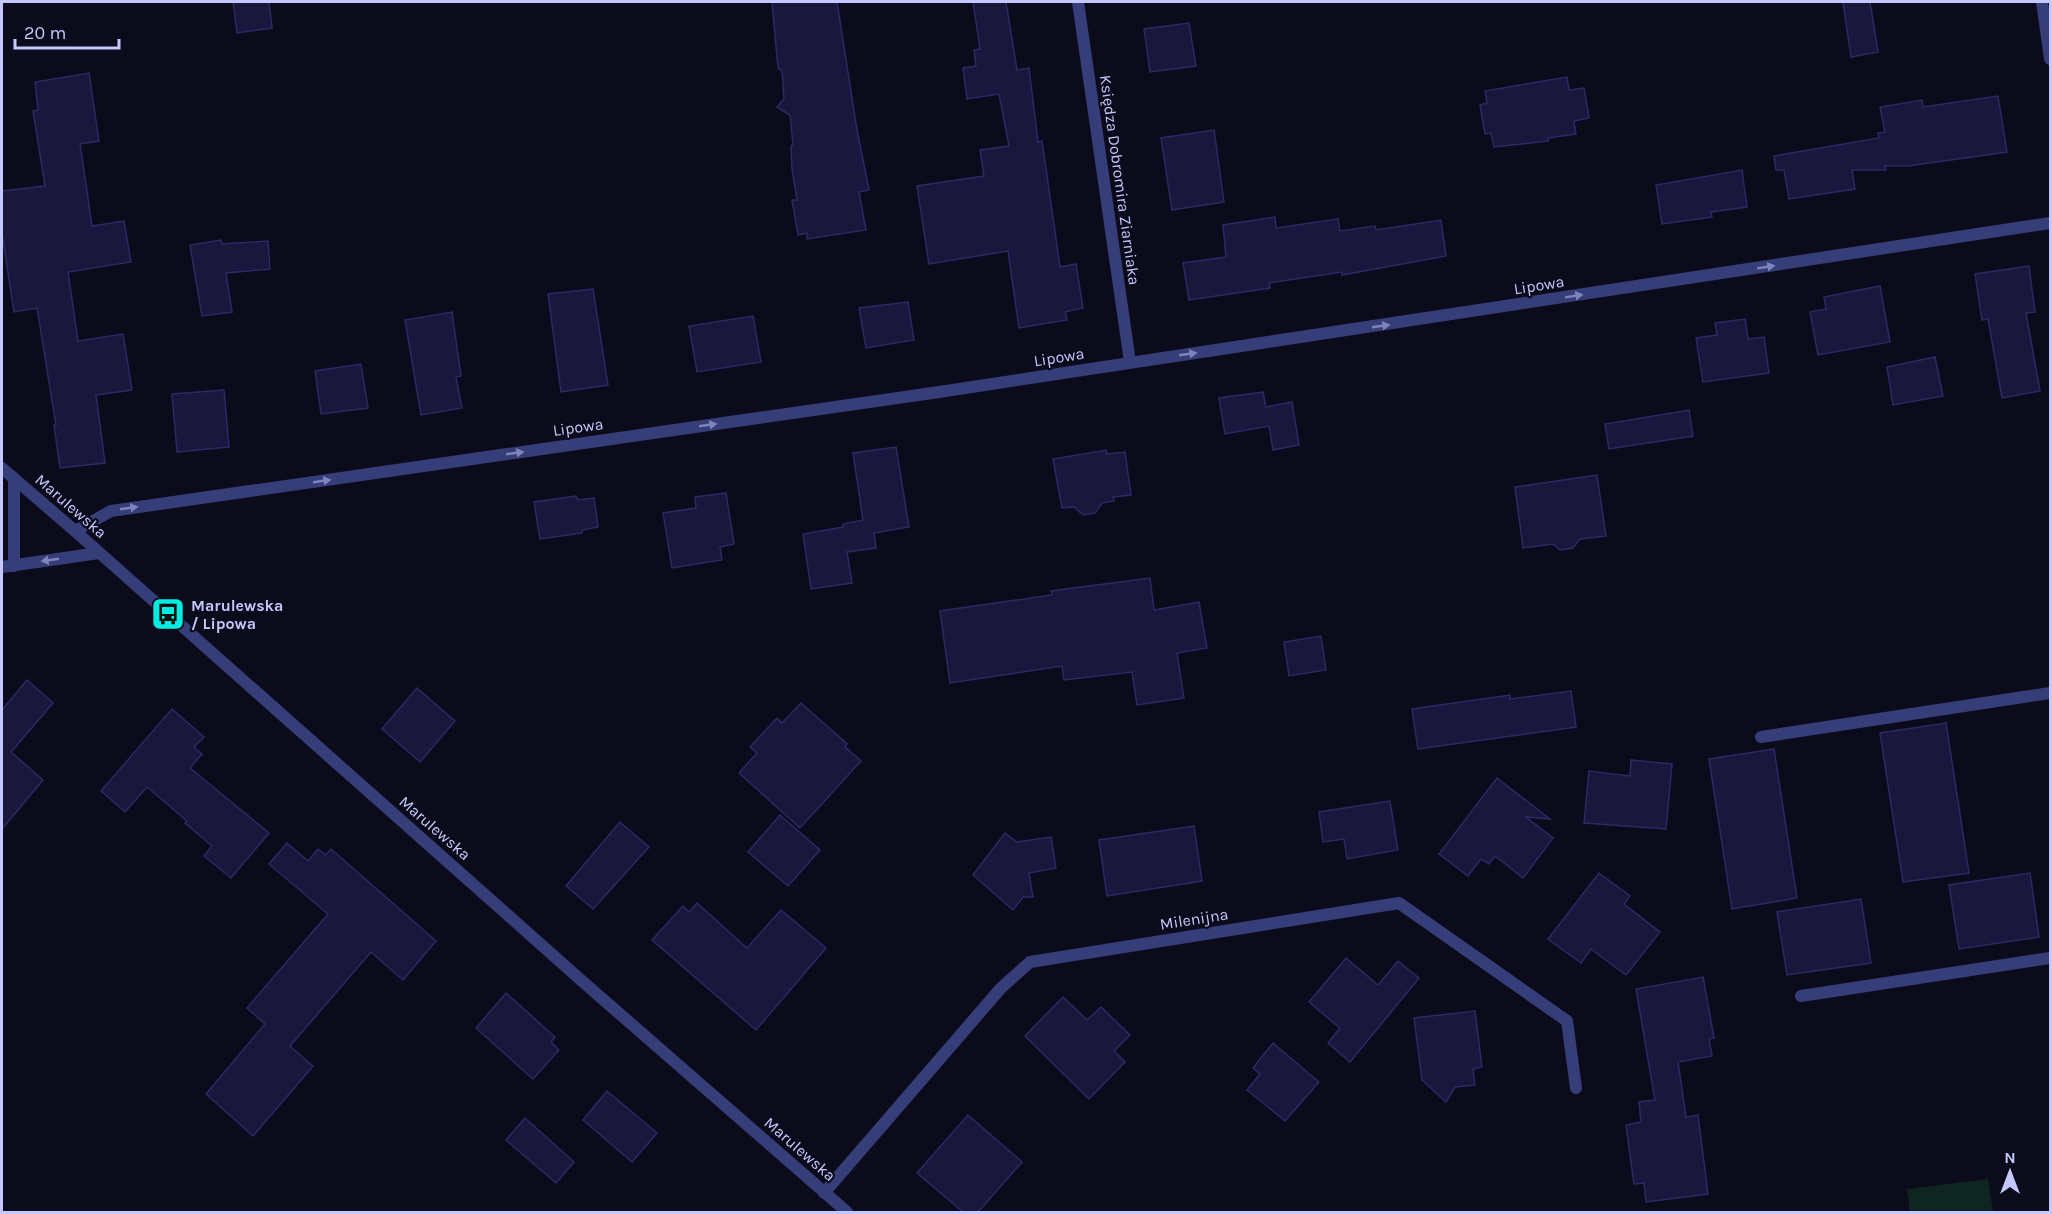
<svg xmlns="http://www.w3.org/2000/svg" width="2052" height="1214" font-family="Karla,sans-serif">
	<rect width="100%" height="100%" fill="#0b0b1b"/>
	<!-- green -->
	<path fill="#0e2520" d="M1988 1179 1993 1212H1910L1907 1189Z"/>
	<!-- building -->
	<g fill="#19173c" stroke="#2c2967" stroke-width="1.5">
		<path d="M233 2H269L272 28 237 33Z"/>
		<path d="M772 2H837L857 130 869 190 859 192 866 230 807 239V233L798 235 792 200H797L792 169 791 146 793 144 790 115 777 107 784 99 782 71 778 68Z"/>
		<path d="M973 2H1006L1017 70 1029 68 1038 142 1042 141 1060 267 1076 264 1083 308 1065 312 1067 320 1019 328 1008 251 929 264 917 186 984 176 980 150 1009 146 999 94 967 99 963 68 976 66 974 50 980 49Z"/>
		<path d="M1843 2H1870L1878 52 1851 57Z"/>
		<path d="M1189 23 1196 66 1150 72 1144 29Z"/>
		<path d="M89 73 99 141 80 144 92 226 124 221 131 262 68 272 78 341 123 334 132 390 96 395 105 463 60 468 54 425H56L37 308 14 312 2 233V191L45 186 33 111 38 110 35 82Z"/>
		<path d="M1567 77 1569 90 1584 88 1589 118 1574 121 1576 134 1548 138V141L1494 147 1491 133 1485 134 1480 105 1487 103 1485 91Z"/>
		<path d="M1998 96 2007 152 1908 166H1885L1886 170H1852L1855 189 1789 199 1784 170H1776L1774 156 1879 138 1878 133 1885 132 1880 107 1922 100 1923 107Z"/>
		<path d="M1214 130 1224 202 1172 210 1161 138Z"/>
		<path d="M1742 170 1747 207 1711 212 1712 217 1662 224 1656 185Z"/>
		<path d="M1275 217 1276 228 1338 219 1340 231 1375 226 1376 230 1441 220 1446 256 1342 275V272L1269 283 1270 288 1189 300 1183 263 1226 257 1223 225Z"/>
		<path d="M221 240 222 244 268 241 270 269 226 273 232 312 202 316 190 245Z"/>
		<path d="M2029 266 2035 312 2026 313 2040 391 2002 398 1988 319 1982 320 1975 274Z"/>
		<path d="M1880 286 1890 342 1818 355 1810 312 1826 309 1824 297Z"/>
		<path d="M593 289 608 385 561 392 548 294Z"/>
		<path d="M908 302 914 340 866 348 859 308Z"/>
		<path d="M452 312 461 376 456 377 462 408 421 415 405 320Z"/>
		<path d="M753 316 761 362 697 372 689 326Z"/>
		<path d="M1745 319 1748 339 1764 337 1769 373 1703 382 1696 338 1717 335 1715 323Z"/>
		<path d="M1935 357 1943 396 1893 405 1887 367Z"/>
		<path d="M361 364 368 408 321 414 315 371Z"/>
		<path d="M224 390 229 447 177 452 172 394Z"/>
		<path d="M1263 392 1266 407 1292 402 1299 445 1273 450 1269 426 1225 434 1219 398Z"/>
		<path d="M1689 410 1693 436 1609 449 1605 424Z"/>
		<path d="M896 447 909 527 874 533 876 548 847 552 852 583 811 589 803 534 843 527V524L863 520 853 453Z"/>
		<path d="M1106 450 1107 454 1125 452 1131 495 1113 497 1114 501 1102 503 1095 513 1083 515 1074 507 1062 508 1053 459Z"/>
		<path d="M1597 475 1606 536 1580 539 1573 548 1560 550 1553 544 1523 548 1515 487Z"/>
		<path d="M726 493 734 544 720 547 722 560 672 568 663 513 696 508 695 497Z"/>
		<path d="M576 496 578 500 594 498 598 527 582 530V533L540 539 534 502Z"/>
		<path d="M1150 578 1154 610 1199 602 1207 648 1177 653 1184 698 1137 705 1132 672 1064 680 1062 666 950 683 940 611 1052 595 1051 591Z"/>
		<path d="M1321 636 1326 670 1289 676 1284 642Z"/>
		<path d="M27 680 53 703 11 752 43 780 2 829V710Z"/>
		<path d="M417 688 455 721 420 762 382 729Z"/>
		<path d="M1571 691 1576 727 1418 749 1412 709 1510 695V699Z"/>
		<path d="M801 703 847 744 845 747 861 761 800 828 739 773 757 753 750 747 777 718 782 723Z"/>
		<path d="M172 709 204 737 194 747 202 754 190 768 269 833 231 878 204 856 212 846 185 823 187 821 147 787 125 812 101 791Z"/>
		<path d="M1946 723 1969 873 1903 882 1880 733Z"/>
		<path d="M1774 749 1797 898 1732 909 1709 759Z"/>
		<path d="M1631 760 1672 764 1666 829 1584 823 1589 771 1630 776Z"/>
		<path d="M1497 778 1550 819 1526 817 1553 838 1523 878 1495 856 1489 864 1481 859 1468 876 1439 854Z"/>
		<path d="M1390 801 1398 850 1347 859 1344 839 1323 842 1319 812Z"/>
		<path d="M780 815 820 850 788 886 748 852Z"/>
		<path d="M620 822 649 847 593 909 566 886Z"/>
		<path d="M1194 826 1202 881 1107 896 1099 840Z"/>
		<path d="M1005 833 1017 842 1051 837 1056 868 1029 873 1033 897H1023L1013 910 973 875Z"/>
		<path d="M287 843 308 861 318 849 326 855 331 849 436 941 403 980 371 952 290 1046 313 1066 253 1136 206 1094 265 1024 247 1008 328 914 269 864Z"/>
		<path d="M1599 873 1630 896 1624 904 1660 932 1626 975 1591 949 1581 963 1548 939Z"/>
		<path d="M2030 873 2039 937 1959 949 1949 885Z"/>
		<path d="M1861 899 1871 963 1787 975 1777 912Z"/>
		<path d="M697 903 747 948 781 910 826 948 756 1030 652 940 683 906 689 912Z"/>
		<path d="M1346 958 1378 985 1398 961 1419 978 1350 1062 1328 1043 1340 1028 1309 1002Z"/>
		<path d="M1703 977 1714 1038 1709 1039 1712 1056 1678 1062 1686 1117 1698 1115 1708 1194 1646 1202 1644 1183 1634 1184 1626 1125 1641 1122 1639 1102 1655 1100 1636 989Z"/>
		<path d="M506 993 555 1037 551 1042 559 1050 533 1079 476 1028Z"/>
		<path d="M1063 997 1087 1020 1101 1007 1130 1035 1114 1051 1125 1062 1089 1099 1025 1036Z"/>
		<path d="M1475 1011 1482 1067 1473 1069 1475 1085 1455 1087 1446 1102 1422 1080 1414 1018Z"/>
		<path d="M1273 1043 1319 1082 1285 1121 1247 1090 1260 1074 1253 1068Z"/>
		<path d="M607 1091 657 1133 632 1162 583 1120Z"/>
		<path d="M968 1115 1022 1162 978 1212H963L917 1173Z"/>
		<path d="M525 1118 574 1162 556 1183 506 1140Z"/>
	</g>
	<g fill="none" stroke-linecap="round" stroke-linejoin="round">
		<!-- minor -->
		<g stroke="#363e7a" stroke-width="12">
			<path d="M1078 2 1130 362"/>
			<path d="M2042 2 2050 59"/>
			<path d="M14 478V566"/>
			<path d="M75 531 111 511 939 392 2050 223"/>
			<path d="M2 567 99 553"/>
			<path d="M1761 737 2050 693"/>
			<path d="M1801 996 2050 958"/>
			<path d="M824 1193 1001 988 1030 962 1399 903 1567 1021 1576 1088"/>
		</g>
		<!-- tertiary -->
		<path stroke="#363e7a" stroke-width="12" d="M2 468 75 531 582 981 847 1212"/>
	</g>
	<!-- one-way arrows -->
	<defs><path id="oneway-solid" d="M-6-.8H1V-3.2L6.5 0L1 3.2V.8H-6Z" transform="scale(1.5)"/></defs>
	<g fill="#7e83bc">
		<use href="#oneway-solid" transform="translate(1766 267) rotate(-9)"/>
		<use href="#oneway-solid" transform="translate(1574 296) rotate(-9)"/>
		<use href="#oneway-solid" transform="translate(1381 326) rotate(-8)"/>
		<use href="#oneway-solid" transform="translate(1188 354) rotate(-8)"/>
		<use href="#oneway-solid" transform="translate(708 425) rotate(-8)"/>
		<use href="#oneway-solid" transform="translate(515 453) rotate(-8)"/>
		<use href="#oneway-solid" transform="translate(322 481) rotate(-8)"/>
		<use href="#oneway-solid" transform="translate(129 508) rotate(-8)"/>
		<use href="#oneway-solid" transform="translate(50 560) rotate(172)"/>
	</g>
	<!-- icons -->
	<defs>
		<symbol id="bus-square" viewBox="-11 -11 22 22"><rect x="-9" y="-9" width="18" height="18" rx="4" fill="#02eddf" stroke="#0b0b1b"/><path d="M-5-6H5V4H4V6H2V4H-2V6H-4V4H-5ZM-3.5-4V0h7V-4ZM-3.5 1.2v1.5H-2V1.2ZM2 1.2v1.5H3.5V1.2Z" fill="#111"/></symbol>
	</defs>
	<g fill-rule="evenodd">
		<use href="#bus-square" x="149" y="595" width="38" height="38"/>
	</g>
	<g text-anchor="middle" dominant-baseline="central" stroke-width="4.5" stroke-linejoin="round" paint-order="stroke">
		<!-- street labels -->
		<g font-size="16" fill="#c5c8fe" stroke="#0b0b1b">
			<text transform="translate(1120 180) rotate(82)">Księdza Dobromira Ziarniaka</text>
			<text transform="translate(1539 285) rotate(-9)">Lipowa</text>
			<text transform="translate(1059 357) rotate(-9)">Lipowa</text>
			<text transform="translate(578 427) rotate(-8)">Lipowa</text>
			<text transform="translate(71 506) rotate(41)">Marulewska</text>
			<text transform="translate(435 828) rotate(41)">Marulewska</text>
			<text transform="translate(1194 919) rotate(-9)">Milenijna</text>
			<text transform="translate(800 1149) rotate(41)">Marulewska</text>
		</g>
		<!-- poi labels -->
		<g font-size="16" font-weight="bold" fill="#c5c8fe" stroke="#0b0b1b" text-anchor="start">
			<text x="191" y="605">Marulewska<tspan x="191" dy="18">/ Lipowa</tspan></text>
		</g>
	</g>
	<!-- border -->
	<rect width="2052" height="1214" fill="none" stroke="#c5c8fe" stroke-width="6"/>
	<!-- north arrow -->
	<g transform="translate(2010 1172)" stroke="#0b0b1b" stroke-width="4.5" paint-order="stroke">
	<path d="M0-4.5L10 22L0 15L-10 22Z" fill="#c5c8fe"/>
	<text y="-9" font-size="16" font-weight="bold" text-anchor="middle" fill="#c5c8fe">N</text>
	</g>
	<!-- scale -->
	<path d="M15 39v9h104v-9" fill="none" stroke="#c5c8fe" stroke-width="3"/>
	<text x="24" y="39" font-size="18" fill="#c5c8fe" stroke="#0b0b1b" stroke-width="4.5" paint-order="stroke">20 m</text>
</svg>
